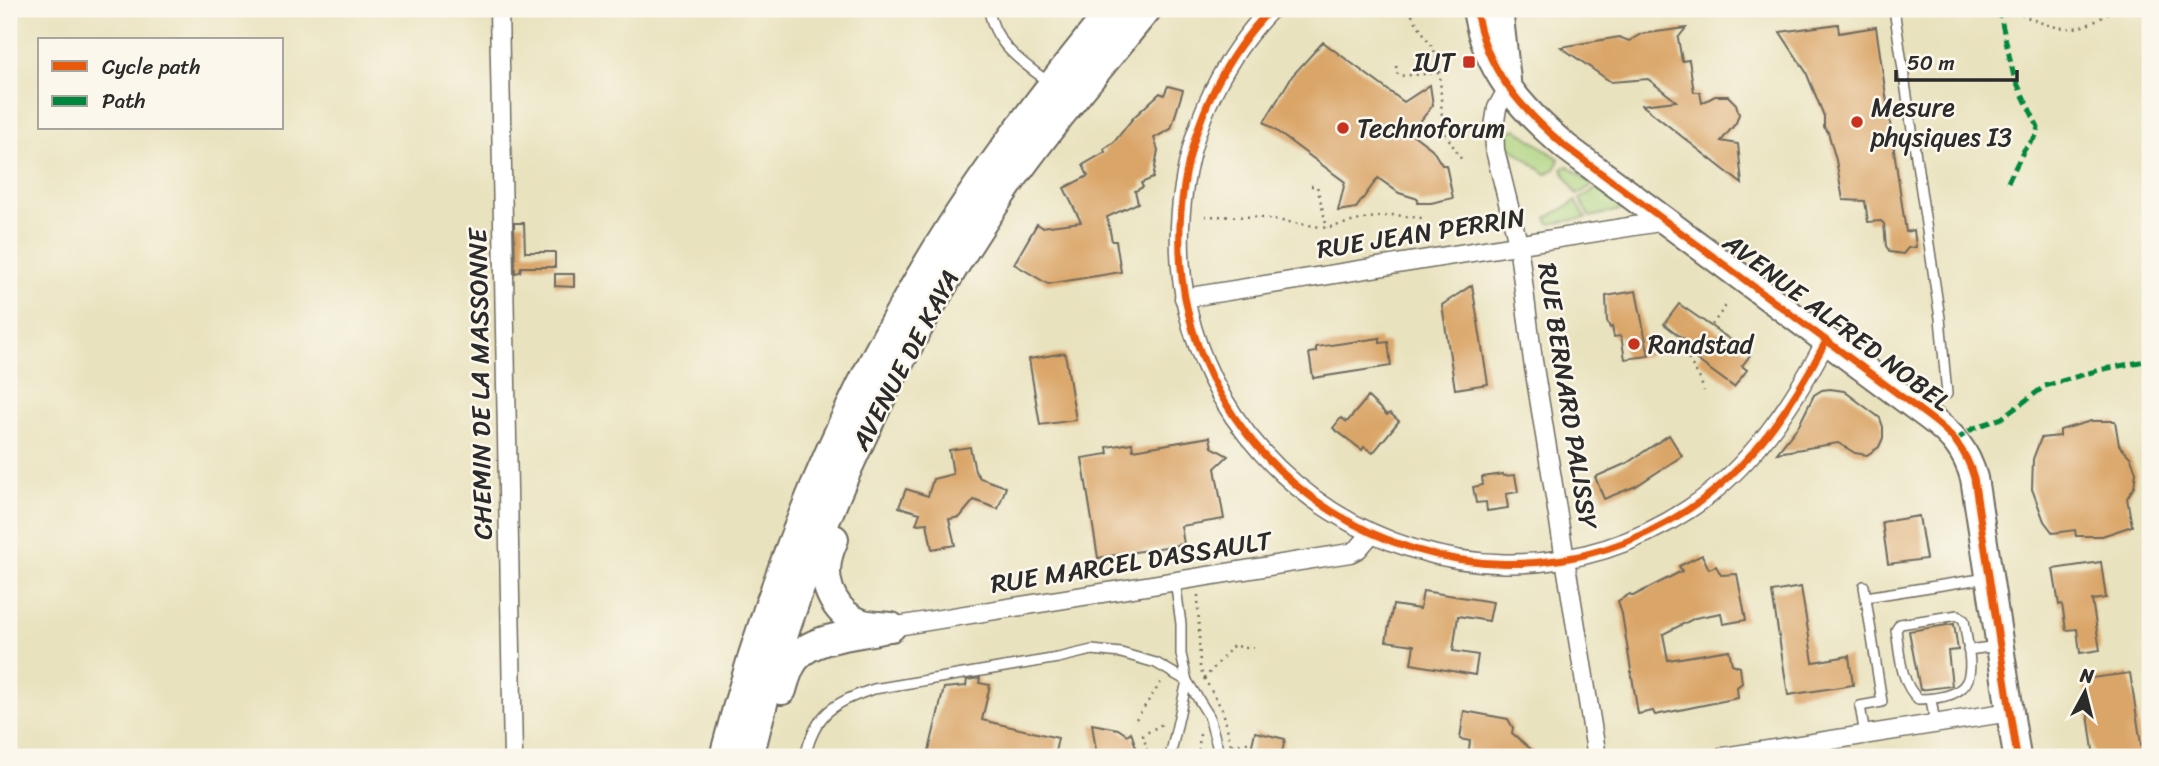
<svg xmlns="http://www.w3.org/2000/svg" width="2159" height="766" font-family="Sriracha,sans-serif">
	<rect width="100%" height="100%" fill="#fbf7ec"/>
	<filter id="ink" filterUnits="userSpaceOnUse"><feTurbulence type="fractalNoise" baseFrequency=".0143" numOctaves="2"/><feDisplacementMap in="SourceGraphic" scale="14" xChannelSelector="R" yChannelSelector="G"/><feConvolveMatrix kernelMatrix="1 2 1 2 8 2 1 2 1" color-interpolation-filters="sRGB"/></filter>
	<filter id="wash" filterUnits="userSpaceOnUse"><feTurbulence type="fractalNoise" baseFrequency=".00686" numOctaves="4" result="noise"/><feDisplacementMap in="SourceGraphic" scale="28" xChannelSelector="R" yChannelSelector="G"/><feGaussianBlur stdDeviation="1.57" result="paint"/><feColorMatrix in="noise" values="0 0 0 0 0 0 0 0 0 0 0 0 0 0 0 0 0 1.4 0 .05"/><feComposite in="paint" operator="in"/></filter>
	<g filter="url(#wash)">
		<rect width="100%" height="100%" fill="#e9e2be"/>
		<!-- green -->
		<g fill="#acd27d" stroke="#6c7e54" stroke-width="2">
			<path d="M1516 129 1559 159 1556 168 1546 174 1508 145 1505 138 1506 133Z"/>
			<path d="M1567 166H1568L1593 185 1577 195 1562 169Z"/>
			<path d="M1597 188 1624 209 1590 217 1580 199Z"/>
			<path d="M1576 201 1586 218 1550 224 1547 218Z"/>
		</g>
		<g id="blocks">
			<!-- building -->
			<g fill="#daa567">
				<path d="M1838 24 1839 33 1876 27 1906 232 1914 230 1916 247 1908 248 1903 254 1890 252 1886 246 1884 224 1881 221 1868 222 1865 201 1843 200 1836 160 1828 132 1824 127V116L1806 72 1780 32Z"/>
				<path d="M1686 28 1678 38 1682 61 1689 60 1694 92H1700L1702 103 1715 96H1728L1736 104 1739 114 1736 123 1721 141 1738 144 1742 184 1642 105 1676 101 1648 79 1611 82 1561 47 1619 37 1629 41 1641 34Z"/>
				<path d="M1323 42 1404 102 1430 85 1433 105 1411 133 1432 149 1442 165H1446L1453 198 1431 203H1417L1418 199 1399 193 1378 178 1356 208 1338 211 1345 182 1264 122 1292 76Z"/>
				<path d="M1168 86 1183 90 1171 129 1154 138 1158 150 1153 178 1141 183 1143 187 1135 191 1138 203 1107 217 1112 241H1116L1121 272 1048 284 1014 264 1037 224 1042 227 1081 222 1064 188 1088 176 1083 165 1105 152 1104 149 1114 142 1134 117 1160 93 1164 95Z"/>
				<path d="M514 223H524L525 252H555V267H521L520 272 515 273Z"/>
				<path d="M555 274H574V287L555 286Z"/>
				<path d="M1472 285 1488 384 1455 389 1442 305Z"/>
				<path d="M1636 291 1649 356 1625 359 1621 336 1614 337 1612 327 1610 328 1607 321 1606 296Z"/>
				<path d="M1679 304 1751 354 1742 366 1747 370 1734 387 1697 360 1702 353 1664 324Z"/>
				<path d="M1380 338V343L1388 342 1391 366 1313 378 1309 353 1316 352V347Z"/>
				<path d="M1065 353 1076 420 1040 425 1029 359Z"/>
				<path d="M1830 389 1844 391 1880 418 1883 427V438L1879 447 1867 455 1855 453 1838 443 1777 453 1799 425 1814 395 1822 390Z"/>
				<path d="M1368 397 1387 415 1390 413 1399 421 1373 453 1364 447 1362 450 1333 428 1341 418 1347 422Z"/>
				<path d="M2091 421H2115L2119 445 2131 458 2136 472 2134 487 2127 498 2132 526 2102 536H2076L2075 530 2053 533 2044 521 2032 489 2033 459 2041 438 2060 436V430Z"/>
				<path d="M1669 435 1682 456 1636 486 1604 499 1595 477 1627 463Z"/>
				<path d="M1210 437 1212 447 1228 456 1215 468 1224 519 1181 526 1184 544 1098 558 1082 458 1108 454 1107 447 1132 443 1133 450Z"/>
				<path d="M970 447 975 471 980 478 1006 487 998 509 974 500 960 517 949 519 955 545 932 549 927 523 916 524 920 513 899 507 906 489 928 496 933 479 953 474 949 450Z"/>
				<path d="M1503 474V476L1515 475 1518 492 1506 494 1508 508 1487 511 1486 502 1476 503 1473 487 1483 485 1482 477Z"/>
				<path d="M1919 516 1926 559 1888 564 1882 522Z"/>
				<path d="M1702 555 1709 569 1716 566 1721 575 1737 574 1746 620 1723 624 1721 613 1695 618 1663 634 1668 660 1729 650 1732 664 1740 667 1742 683 1737 687 1738 698 1655 715 1653 711 1638 714 1622 614 1618 601 1630 594 1633 596 1682 571 1679 566Z"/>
				<path d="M2101 562 2106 598 2092 600 2100 650 2080 653 2077 629 2066 630 2062 604 2059 605 2053 569Z"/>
				<path d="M1801 587 1813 662 1849 656 1853 685 1788 695 1772 592Z"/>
				<path d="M1423 591 1493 602 1489 621 1458 616 1453 651 1478 655 1475 675 1411 664 1414 645 1386 641 1393 605 1420 609Z"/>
				<path d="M1954 624 1958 650 1948 651 1952 686 1920 690 1909 631Z"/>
				<path d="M2130 673 2143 757H2094L2083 679Z"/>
				<path d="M980 678 979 683 990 685 982 720 1058 738 1054 757H936L928 755 944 688 966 686 967 680Z"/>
				<path d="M1464 711 1508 719 1513 728 1512 733 1540 757H1468L1470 741 1460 739Z"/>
				<path d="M1092 724 1118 729 1127 735 1131 732 1139 757H1097Z"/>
				<path d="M1255 732 1285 739 1281 757H1249Z"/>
			</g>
		</g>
	</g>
	<g filter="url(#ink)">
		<use href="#blocks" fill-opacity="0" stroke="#6e6b5e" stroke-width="2"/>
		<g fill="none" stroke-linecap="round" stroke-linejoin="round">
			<defs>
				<g id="lane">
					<path d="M989 9C993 44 1024 64 1050 83"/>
					<path d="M1894 9 1940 318 1947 394"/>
					<path d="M1175 581 1181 624V654L1187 681 1209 716 1220 757"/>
					<path d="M1864 586 1882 702 1860 706 1865 735"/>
					<path d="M1866 597 1987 578"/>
					<path d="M1958 615 1964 620C1971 669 1984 698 1918 699 1900 682 1900 654 1896 630L1900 624Z"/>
					<path d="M1968 650 1998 646"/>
					<path d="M1931 699 1935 724"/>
					<path d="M805 757C815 714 833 702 874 689L1058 658 1092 650 1121 653 1156 663 1187 681 1170 757"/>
				</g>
				<g id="street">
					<path d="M499 9 513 757"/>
					<path d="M1271 9C1224 57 1194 120 1184 186 1140 467 1453 664 1689 509 1750 469 1793 404 1826 341"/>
					<path d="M1508 88 1497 108 1494 127 1495 150 1518 243 1533 361 1597 757"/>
					<path d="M1184 298 1666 221"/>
					<path d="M891 627 1350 553 1358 549 1371 534"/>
					<path d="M1723 757 2010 712"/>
				</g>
				<g id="secondary">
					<path d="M1476 9C1485 69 1521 109 1566 147L1929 417C1952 434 1966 450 1974 478L2017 757"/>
					<path d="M1499 9 1507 80"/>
				</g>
				<g id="primary">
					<path d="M834 539C831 546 828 554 827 561 822 587 837 616 863 624 872 626 882 626 891 627"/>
					<path d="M782 690C785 679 788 668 795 659 811 637 856 635 882 629"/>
					<path d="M724 757C772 570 848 388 952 225 1001 149 1056 78 1113 9"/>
					<path d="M749 757C797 558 884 365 1000 196 1045 131 1097 70 1147 9"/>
				</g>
			</defs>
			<!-- lane casing -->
			<use href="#lane" stroke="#6e6b5e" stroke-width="12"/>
			<!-- street casing -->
			<use href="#street" stroke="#6e6b5e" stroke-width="21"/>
			<!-- secondary casing -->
			<use href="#secondary" stroke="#6e6b5e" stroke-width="30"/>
			<!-- primary casing -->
			<use href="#primary" stroke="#6e6b5e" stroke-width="32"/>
			<!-- path -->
			<g stroke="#6e6b5e" stroke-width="2.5" stroke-dasharray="2 5" stroke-linecap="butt">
				<path d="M1408 9 1434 50 1440 73 1442 122 1445 133 1463 162"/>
				<path d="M2008 9C2051 27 2073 41 2114 9"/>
				<path d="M1396 66 1398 76 1440 73"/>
				<path d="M1311 186H1317L1327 228"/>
				<path d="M1205 216 1256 217 1327 228 1368 218 1393 215 1422 218"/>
				<path d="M1712 325 1727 304"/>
				<path d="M1696 348 1688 358 1700 379 1704 391"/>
				<path d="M1198 595 1200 668 1204 678 1223 711 1232 749"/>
				<path d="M1204 679 1233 646 1259 648"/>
				<path d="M1136 719 1162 681"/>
				<path d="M1232 745 1253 742"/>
				<path d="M1149 757 1143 735 1164 723"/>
				<path d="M1182 757 1205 752"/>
				<path d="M1198 757 1200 734"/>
			</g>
			<!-- lane -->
			<use href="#lane" stroke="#fff" stroke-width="9"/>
			<!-- street -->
			<use href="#street" stroke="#fff" stroke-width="18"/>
			<!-- secondary -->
			<use href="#secondary" stroke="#fff" stroke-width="26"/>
			<!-- primary -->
			<use href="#primary" stroke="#fff" stroke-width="28"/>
			<!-- quiet -->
			<g stroke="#00873e" stroke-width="5" stroke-dasharray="10 5" stroke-linecap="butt">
				<path d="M1996 9 2001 19 2014 77 2038 127 2036 136 2024 150 2008 182"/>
				<path d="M1956 440 1974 428 2002 418 2045 386 2099 370 2150 360"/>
			</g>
			<defs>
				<g id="cycleway">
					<path d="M1271 9C1224 57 1194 120 1184 186 1140 467 1453 664 1689 509 1750 469 1793 404 1826 341"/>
					<path d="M1476 9C1485 69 1521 109 1566 147L1929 417C1952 434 1966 450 1974 478L2017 757"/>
				</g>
			</defs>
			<!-- cycleway casing -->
			<use href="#cycleway" stroke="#fbf7ec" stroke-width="11"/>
			<!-- cycleway -->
			<use href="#cycleway" stroke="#e8590c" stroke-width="7"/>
		</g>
	</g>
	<!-- markers -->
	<g fill="#c8321e" stroke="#fbf7ec" stroke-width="2.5">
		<rect x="1462" y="55" width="14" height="14" rx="3.5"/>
		<circle cx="1857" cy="122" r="7"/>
		<circle cx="1343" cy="128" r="7"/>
		<circle cx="1634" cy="344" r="7"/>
	</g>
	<g text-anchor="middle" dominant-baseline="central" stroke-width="5" stroke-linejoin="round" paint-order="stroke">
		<!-- poi labels -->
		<g font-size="26" fill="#2b2b2b" stroke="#fbf7ec" text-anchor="start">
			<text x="1455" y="62" text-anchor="end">IUT</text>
			<text x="1871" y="107">Mesure<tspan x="1871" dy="30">physiques I3</tspan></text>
			<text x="1357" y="128">Technoforum</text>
			<text x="1648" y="344">Randstad</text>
		</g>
		<!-- street labels -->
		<g font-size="26" fill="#2b2b2b" stroke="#fbf7ec">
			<text transform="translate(1421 233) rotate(-9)">RUE JEAN PERRIN</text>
			<text transform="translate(1837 322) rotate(37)">AVENUE ALFRED NOBEL</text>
			<text transform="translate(905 360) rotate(-62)">AVENUE DE KAYA</text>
			<text transform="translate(480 384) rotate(-91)">CHEMIN DE LA MASSONNE</text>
			<text transform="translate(1568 396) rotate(81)">RUE BERNARD PALISSY</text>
			<text transform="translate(1131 562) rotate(-9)">RUE MARCEL DASSAULT</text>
		</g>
	</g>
	<!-- margin -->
	<rect width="2159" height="766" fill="none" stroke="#fbf7ec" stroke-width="35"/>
	<!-- legend -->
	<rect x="38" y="38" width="245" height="91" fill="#fbf7ec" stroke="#a8a59f" stroke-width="2"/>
	<rect x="52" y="61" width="35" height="10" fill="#e8590c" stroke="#a8a59f" stroke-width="2"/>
	<text x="102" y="74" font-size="21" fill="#2b2b2b">Cycle path</text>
	<rect x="52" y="96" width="35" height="10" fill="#00873e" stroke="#a8a59f" stroke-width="2"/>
	<text x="102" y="108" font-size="21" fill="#2b2b2b">Path</text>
	<!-- north arrow -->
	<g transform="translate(2085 692) rotate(7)" stroke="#fbf7ec" stroke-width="5" paint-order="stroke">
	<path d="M0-5L12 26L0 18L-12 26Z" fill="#2b2b2b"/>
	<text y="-10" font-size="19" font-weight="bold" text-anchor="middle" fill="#2b2b2b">N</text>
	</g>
	<!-- scale -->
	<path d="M1896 70v10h121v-10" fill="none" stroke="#2b2b2b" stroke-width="3.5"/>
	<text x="1907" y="70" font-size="21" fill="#2b2b2b" stroke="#fbf7ec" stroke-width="5" paint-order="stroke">50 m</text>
</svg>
